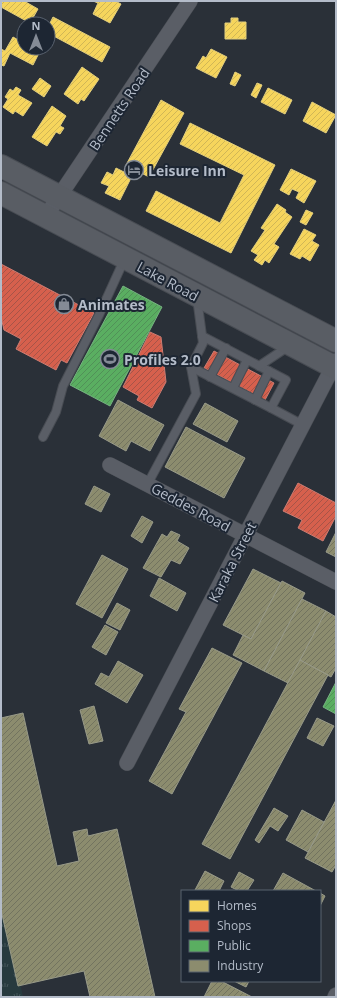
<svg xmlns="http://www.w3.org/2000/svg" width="337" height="998" font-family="'Open Sans',sans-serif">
	<defs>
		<pattern id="grass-tufts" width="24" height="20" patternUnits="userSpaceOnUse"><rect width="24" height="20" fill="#273a3e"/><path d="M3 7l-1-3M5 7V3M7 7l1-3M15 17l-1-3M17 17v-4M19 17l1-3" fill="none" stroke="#445559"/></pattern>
		<pattern id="homes-hatch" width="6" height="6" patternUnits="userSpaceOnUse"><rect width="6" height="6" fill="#f6d55c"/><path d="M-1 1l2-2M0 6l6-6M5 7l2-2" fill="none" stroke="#d0b656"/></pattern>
		<pattern id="shops-hatch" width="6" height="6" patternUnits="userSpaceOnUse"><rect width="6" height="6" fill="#d6604d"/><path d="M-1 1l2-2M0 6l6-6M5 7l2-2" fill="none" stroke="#a65448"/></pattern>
		<pattern id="public-hatch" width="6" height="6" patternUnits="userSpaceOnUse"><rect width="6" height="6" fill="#5aae61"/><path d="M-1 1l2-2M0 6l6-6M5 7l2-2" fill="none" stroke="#519058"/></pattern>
		<pattern id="industry-hatch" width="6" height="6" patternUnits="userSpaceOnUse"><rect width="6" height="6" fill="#8c8c6e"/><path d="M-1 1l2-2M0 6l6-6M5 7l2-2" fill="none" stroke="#72735f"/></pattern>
	</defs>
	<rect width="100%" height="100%" fill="#2a3038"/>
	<!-- grass -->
	<path fill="url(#grass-tufts)" d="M1 899 23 997H1Z"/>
	<!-- homes -->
	<g fill="url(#homes-hatch)" stroke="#e2ce7d">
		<path d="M1 1H24L38 9 30 23 1 7Z"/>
		<path d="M93 1H115L121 4 110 23 93 14 98 3Z"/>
		<path d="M53 17 110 47 102 62 48 33V27Z"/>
		<path d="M231 18H238V22H246V39H225V23H231Z"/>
		<path d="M13 37 24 43V48H35L40 51 33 65 10 53 4 66 1 65V49L5 51Z"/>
		<path d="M211 49 227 57 216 78 196 68 203 56 206 58Z"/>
		<path d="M82 67 99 79 84 101 81 99 78 104 64 94Z"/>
		<path d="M235 72 241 75 235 86 230 84Z"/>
		<path d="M40 78 51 86 44 97 32 89Z"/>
		<path d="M257 83 262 85 256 98 251 95Z"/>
		<path d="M16 87 21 90 18 95 32 103 23 116 15 111 13 114 3 107 8 99 5 97 10 89 13 91Z"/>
		<path d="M268 88 292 100 285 114 261 102Z"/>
		<path d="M161 100 184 113 149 177 126 165Z"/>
		<path d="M312 102 336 115 326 133 303 121Z"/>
		<path d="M52 106 66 116 60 126 64 128 60 134 56 132 47 146 32 137Z"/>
		<path d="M190 123 275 165 231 253 146 211 156 191 220 223 244 175 180 144Z"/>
		<path d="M116 168 132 176 120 200 105 193 109 186 101 183 107 172 113 175Z"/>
		<path d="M291 169 316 181 304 203 296 198 299 192 292 189 289 195 280 190Z"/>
		<path d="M277 204 286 210 285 212 292 217 274 244 279 247 269 263 265 260 262 265 254 260 258 255 251 251 265 230 261 228Z"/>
		<path d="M306 210 313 213 306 225 300 222Z"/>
		<path d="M304 229 316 235 312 241 319 245 310 261 302 256 300 259 290 254Z"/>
	</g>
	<!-- shops -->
	<g fill="url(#shops-hatch)" stroke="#cc7c72">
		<path d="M1 264 94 313 67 363 61 360 56 370 16 349 21 339 4 330 1 317Z"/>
		<path d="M150 332 161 337 166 382 152 408 137 400 139 396 123 387Z"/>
		<path d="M214 351 274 383 265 400 204 368Z"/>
		<path d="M298 483 336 503V516L323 541 298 528 302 520 283 511Z"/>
	</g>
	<!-- public -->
	<g fill="url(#public-hatch)" stroke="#75b280">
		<path d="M123 286 162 307 110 406 70 385Z"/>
		<path d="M336 682V714L323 707Z"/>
	</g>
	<!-- industry -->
	<g fill="url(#industry-hatch)" stroke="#989a89">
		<path d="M118 400 164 425 150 451 131 441 126 451 99 436Z"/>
		<path d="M205 403 238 421 227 442 193 424Z"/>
		<path d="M186 427 245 458 224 498 165 467Z"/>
		<path d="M94 486 110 494 101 512 85 504Z"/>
		<path d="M142 516 153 522 142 543 131 536Z"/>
		<path d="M171 531 180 535 177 541 189 548 180 564 171 560 161 577 143 568 162 534 167 537Z"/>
		<path d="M336 532V557L326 552Z"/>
		<path d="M102 555 128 569 102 618 76 604Z"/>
		<path d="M253 569 281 583 251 639 223 625Z"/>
		<path d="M159 578 186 593 177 611 150 596Z"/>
		<path d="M282 581 305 593 264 671 233 655 243 635 251 639Z"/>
		<path d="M302 599 326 611 288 683 264 671Z"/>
		<path d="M117 603 130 610 120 630 106 623Z"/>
		<path d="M326 611 336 617V668L331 677 300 660Z"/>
		<path d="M105 625 118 632 106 655 92 647Z"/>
		<path d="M212 648 242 663 172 794 149 781 186 712 179 709Z"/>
		<path d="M300 660 328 675 230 859 202 844Z"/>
		<path d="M118 661 143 675 127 703 95 684 101 673 109 677Z"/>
		<path d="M94 706 103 741 89 744 80 710Z"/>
		<path d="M23 713 57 866 79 861 73 832 87 829 88 836 117 829 155 997H90L84 971 18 986 1 910V718Z"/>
		<path d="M317 718 334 726 323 746 307 738Z"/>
		<path d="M336 800V865L332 872 305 858Z"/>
		<path d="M274 808 288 816 278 831 270 826 259 843 255 840Z"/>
		<path d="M302 810 324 822 308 852 286 840Z"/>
		<path d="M205 871 224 881 219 891 195 890Z"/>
		<path d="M239 872 254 880 247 891H239L231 887Z"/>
		<path d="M283 873 316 891H273Z"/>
		<path d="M320 893 325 896 320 906Z"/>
		<path d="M212 981H221L252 997H204Z"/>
		<path d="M234 981H249L246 987Z"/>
	</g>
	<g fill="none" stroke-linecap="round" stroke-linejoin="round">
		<defs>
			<g id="lane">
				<path d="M202 336 286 380 271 408 303 425"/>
				<path d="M259 366 289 346"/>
				<path d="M191 367 271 408"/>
				<path d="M210 377 226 348"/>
				<path d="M233 388 247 360"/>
				<path d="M255 400 269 371"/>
				<path d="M43 437 56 412 63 386 99 315 125 258"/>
				<path d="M147 485 196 394 191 367 203 343 197 298"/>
			</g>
			<g id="street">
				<path d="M46 216 190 1"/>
				<path d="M110 465 336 582"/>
				<path d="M127 763 336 361"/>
				<path d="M335 997 336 995"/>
			</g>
			<g id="secondary">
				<path d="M1 166 336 341"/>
				<path d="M1 193 336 368"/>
			</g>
		</defs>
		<!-- lane casing -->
		<use href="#lane" stroke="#484c53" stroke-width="10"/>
		<!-- street casing -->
		<use href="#street" stroke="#484c53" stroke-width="16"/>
		<!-- secondary casing -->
		<use href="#secondary" stroke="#484c53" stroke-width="24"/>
		<!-- lane -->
		<use href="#lane" stroke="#5a5e66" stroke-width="8"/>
		<!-- street -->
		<use href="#street" stroke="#5a5e66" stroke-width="15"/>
		<!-- secondary -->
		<use href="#secondary" stroke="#595d64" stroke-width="22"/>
	</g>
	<!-- icons -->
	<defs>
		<symbol id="hotel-ring" viewBox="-11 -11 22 22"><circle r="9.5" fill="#1d2633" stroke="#848b96" stroke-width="1.5"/><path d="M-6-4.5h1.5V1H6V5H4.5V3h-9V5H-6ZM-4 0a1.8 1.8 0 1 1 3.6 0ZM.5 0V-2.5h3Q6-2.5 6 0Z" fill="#848b96"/></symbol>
		<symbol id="shop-ring" viewBox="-11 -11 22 22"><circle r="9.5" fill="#1d2633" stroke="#848b96" stroke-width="1.5"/><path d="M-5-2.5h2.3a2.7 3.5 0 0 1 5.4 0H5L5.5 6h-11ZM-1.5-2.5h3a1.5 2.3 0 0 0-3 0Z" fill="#848b96"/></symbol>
		<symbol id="stadium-ring" viewBox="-11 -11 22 22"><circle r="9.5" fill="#1d2633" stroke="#848b96" stroke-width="1.5"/><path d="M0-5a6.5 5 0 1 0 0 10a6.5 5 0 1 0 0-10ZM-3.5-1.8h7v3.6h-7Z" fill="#848b96"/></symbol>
	</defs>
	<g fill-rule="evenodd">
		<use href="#hotel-ring" x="123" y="159" width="22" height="22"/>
		<use href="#shop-ring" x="53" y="293" width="22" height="22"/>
		<use href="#stadium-ring" x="99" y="348" width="22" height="22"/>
	</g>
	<g text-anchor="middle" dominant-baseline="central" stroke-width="4" stroke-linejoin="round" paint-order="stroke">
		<!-- street labels -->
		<g font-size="14" fill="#b4bcc9" stroke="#1d2633">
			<text transform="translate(119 109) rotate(-56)">Bennetts Road</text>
			<text transform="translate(168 281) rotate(28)">Lake Road</text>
			<text transform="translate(191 507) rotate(28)">Geddes Road</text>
			<text transform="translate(232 562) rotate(-63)">Karaka Street</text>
		</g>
		<!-- poi labels -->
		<g font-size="14" font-weight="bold" fill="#b4bcc9" stroke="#1d2633" text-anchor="start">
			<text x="148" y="170">Leisure Inn</text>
			<text x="78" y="304">Animates</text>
			<text x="124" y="359">Profiles 2.0</text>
		</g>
	</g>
	<!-- border -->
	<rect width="337" height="998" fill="none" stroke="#b4bcc9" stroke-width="4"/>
	<!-- legend -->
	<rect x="181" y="890" width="140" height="92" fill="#1d2633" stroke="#59626f"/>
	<rect x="189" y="900" width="20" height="12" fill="#f6d55c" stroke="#59626f"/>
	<text x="217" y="910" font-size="12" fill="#b4bcc9">Homes</text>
	<rect x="189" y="920" width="20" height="12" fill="#d6604d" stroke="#59626f"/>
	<text x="217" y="930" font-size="12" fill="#b4bcc9">Shops</text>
	<rect x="189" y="940" width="20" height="12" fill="#5aae61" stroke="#59626f"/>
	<text x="217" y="950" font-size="12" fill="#b4bcc9">Public</text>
	<rect x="189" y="960" width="20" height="12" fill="#8c8c6e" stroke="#59626f"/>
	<text x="217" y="970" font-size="12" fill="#b4bcc9">Industry</text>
	<!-- north arrow -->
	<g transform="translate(36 36)"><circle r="19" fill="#1d2633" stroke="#59626f"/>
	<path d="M0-3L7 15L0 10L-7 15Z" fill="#848b96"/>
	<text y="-6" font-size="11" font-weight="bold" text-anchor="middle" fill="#b4bcc9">N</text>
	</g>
</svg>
